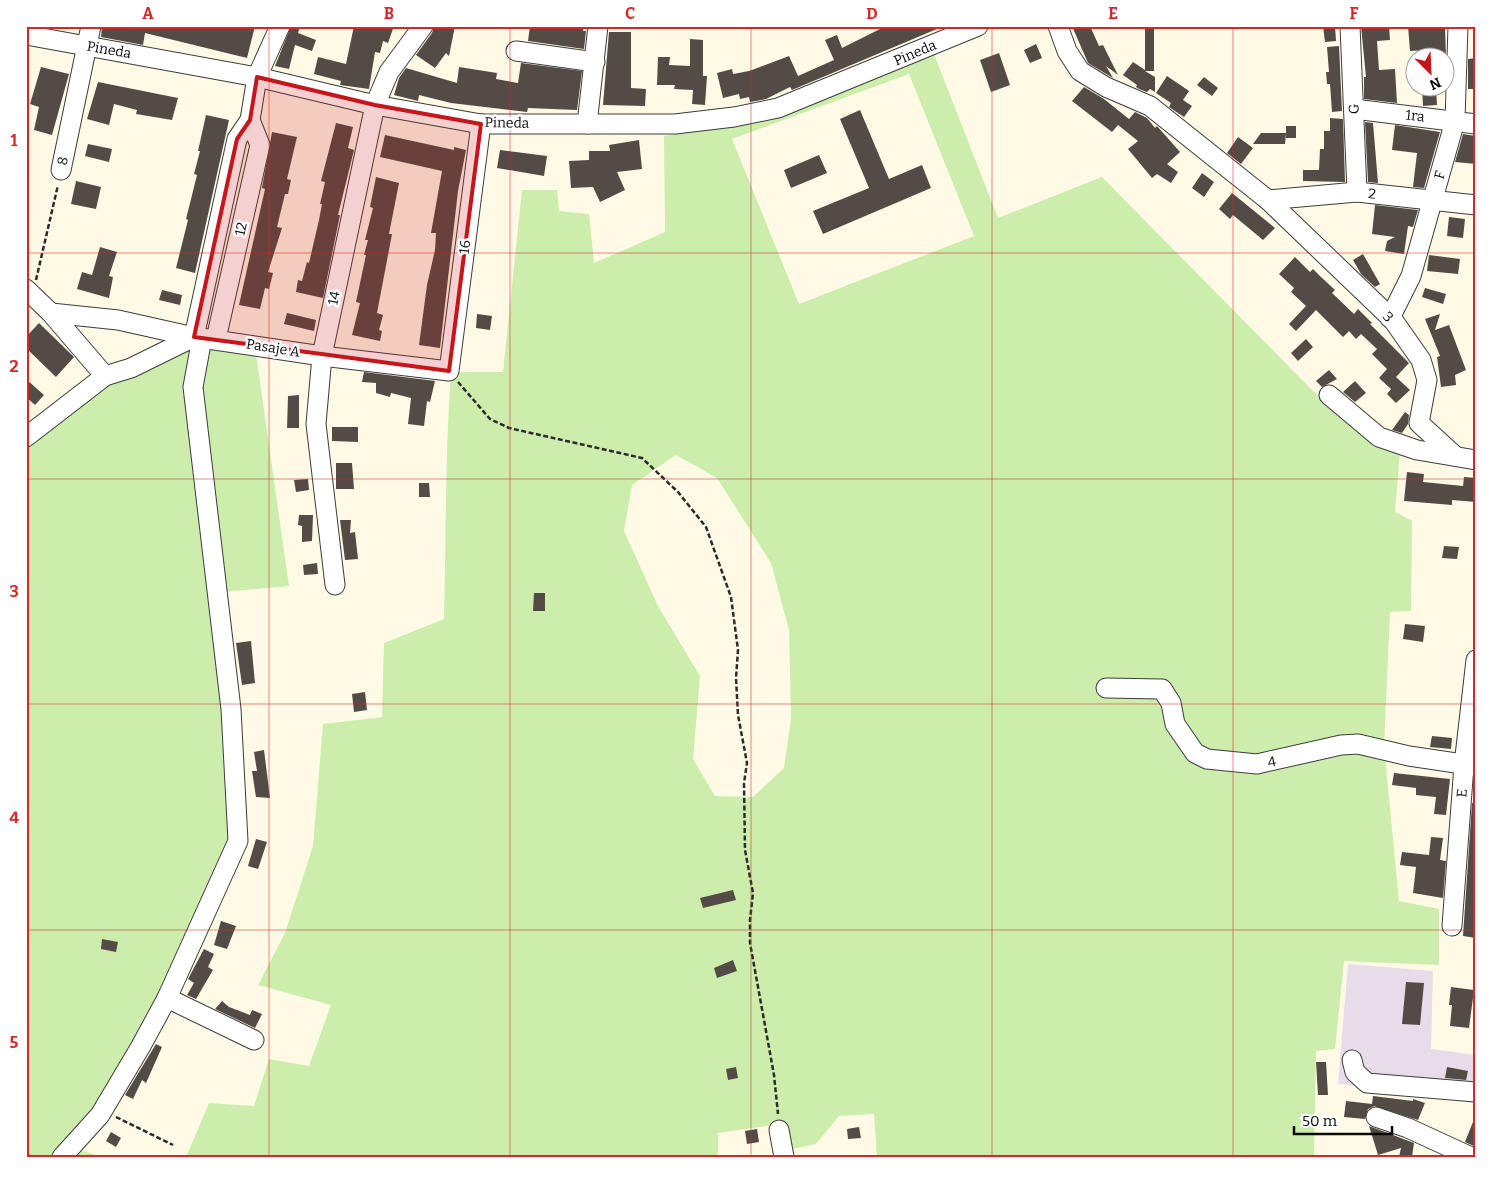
<svg xmlns="http://www.w3.org/2000/svg" width="1502" height="1183" font-family="Bitter,serif">
	<rect width="100%" height="100%" fill="#fffae6"/>
	<!-- industrial -->
	<path fill="#e9dcea" d="M1348 964 1433 971 1431 1049 1476 1055V1104L1430 1094 1338 1084Z"/>
	<!-- green -->
	<g fill="#cdedac" fill-rule="evenodd">
		<path d="M934 54 998 218 1102 177 1328 406 1400 452 1395 512 1412 521 1411 611 1390 612 1384 746 1399 901 1439 909V965L1344 961 1335 1049 1316 1051 1314 1157H877L874 1114 839 1116 816 1144 788 1150 779 1124 718 1133V1157H186L209 1103 254 1106 269 1059 309 1066 331 1005 258 985 285 933 313 846 323 724 382 717 384 643 444 619C446 537 445 454 451 372H503L522 190H557L559 211 589 214 594 263 665 232 664 136 778 115ZM909 74 974 236 799 304 732 139ZM676 455 717 478 771 563 789 630 791 718 784 768 753 797 715 796 693 759 700 676 658 606 624 531 632 485Z"/>
		<path d="M181 343 256 354 289 586 215 593 236 837 167 998 76 1149 103 1157H26V441L97 381Z"/>
	</g>
	<g fill="none" stroke-linecap="round" stroke-linejoin="round">
		<!-- stream -->
		<path stroke="#2490db" stroke-width="4" d="M26 1154 30 1157"/>
	</g>
	<!-- building -->
	<g fill="#534b45">
		<path d="M102 26H255L247 58 145 33 143 45 101 37Z"/>
		<path d="M291 26H300L298 33 316 40 312 51 295 45 289 69 275 66Z"/>
		<path d="M354 26H394L388 43 383 41 380 53 375 52 369 89 340 85 341 81 314 74 318 57 346 64Z"/>
		<path d="M434 26H455L449 56 446 53 435 68 416 55 432 33Z"/>
		<path d="M530 26H584L583 31H586L584 49 528 41Z"/>
		<path d="M886 26H944L792 90 790 87 766 99 750 102 749 97 740 99 739 94 723 98 717 73 732 69 733 74 749 71 789 56 798 76 834 60 825 40 837 35 842 48Z"/>
		<path d="M1072 26H1090L1099 46 1103 45 1118 75 1106 66 1113 78 1088 63Z"/>
		<path d="M1145 26H1154V71H1145L1155 77V92L1150 89 1147 92 1139 89 1136 87 1137 85 1123 75 1133 62 1145 70Z"/>
		<path d="M1323 26H1335L1336 41 1325 42Z"/>
		<path d="M1361 26H1389L1390 40 1377 41 1379 70 1395 69 1397 103 1364 99V77H1366Z"/>
		<path d="M1408 26H1445L1446 58H1427V50L1410 51Z"/>
		<path d="M609 32H631V88L646 89 645 106 603 105Z"/>
		<path d="M690 39 703 40V76H707L705 105 692 104 693 90 674 89 675 85H657L658 57H670L669 65 690 66Z"/>
		<path d="M1036 44 1042 58 1030 63 1024 50Z"/>
		<path d="M1339 46 1342 111 1332 112 1330 84H1327L1326 72H1329L1327 47Z"/>
		<path d="M999 53 1010 85 991 92 980 60Z"/>
		<path d="M1476 58V89H1468V59Z"/>
		<path d="M521 63 582 71 577 110 528 108 527 112 451 103 419 95 418 101 394 95 399 78 406 68 457 83 459 67 497 73 496 79 518 83Z"/>
		<path d="M41 67 69 74 52 135 34 130 39 107 30 104Z"/>
		<path d="M1167 76 1189 91 1183 100 1192 106 1184 117 1169 107 1171 103 1156 93Z"/>
		<path d="M1204 77 1218 88 1212 96 1197 85Z"/>
		<path d="M98 82 178 98 172 120 136 114 137 110 114 104 109 125 87 119Z"/>
		<path d="M1084 87 1104 99 1129 119 1135 112 1147 118 1155 128 1157 126 1180 152 1167 164 1178 172 1171 183 1157 174 1152 178 1128 149 1138 141 1118 125 1112 132 1072 101Z"/>
		<path d="M1422 88H1436L1437 105 1423 106Z"/>
		<path d="M860 110 889 179 922 165 931 188 823 234 813 211 869 188 840 119Z"/>
		<path d="M206 115 229 120 195 273 176 268 188 220 186 219 197 175 194 174 200 151H198Z"/>
		<path d="M1330 118 1343 119 1345 182 1303 181V170H1319L1320 149H1324V131H1330Z"/>
		<path d="M1365 122 1373 123 1378 183 1368 182Z"/>
		<path d="M336 123 353 127 348 148 354 150 338 215H340L323 298 296 292 298 280 302 281 307 262 309 263 319 220 322 204H320L325 182 321 181Z"/>
		<path d="M1395 125 1440 132 1424 188 1413 187 1417 153 1392 150Z"/>
		<rect x="1286" y="126" width="10" height="12"/>
		<path d="M272 132 297 137 287 179 291 180 288 194H285L277 227 282 228 268 272 273 273 269 289 265 288 260 309 239 305 265 189 262 188Z"/>
		<path d="M1261 133H1286L1285 144H1253Z"/>
		<path d="M1463 134 1476 136V164L1455 162Z"/>
		<path d="M385 135 454 150V147L466 150 458 191 440 348 419 345 427 285 435 250 436 233H431L442 171 380 157Z"/>
		<path d="M1238 137 1253 148 1241 164 1227 153Z"/>
		<path d="M639 140 642 169 617 172 625 190 600 202 593 187 571 188 569 161 589 160V151H610L609 145Z"/>
		<path d="M88 144 112 149 109 162 85 156Z"/>
		<path d="M500 150 547 156 544 176 497 168Z"/>
		<path d="M819 155 827 173 791 188 784 170Z"/>
		<path d="M1202 173 1214 182 1204 197 1192 188Z"/>
		<path d="M376 177 399 183 389 234H392L377 313 383 315 379 330 382 331 380 341 352 335 360 303 356 302 366 255H364L368 240H365L373 208 370 207Z"/>
		<path d="M76 181 101 187 96 209 71 204Z"/>
		<path d="M1232 193 1275 228 1263 240 1233 215 1230 219 1219 209Z"/>
		<path d="M1375 205 1418 210 1413 227 1408 226 1404 254 1385 251 1387 241 1395 237 1372 234Z"/>
		<path d="M1449 217 1465 219 1463 238 1447 236Z"/>
		<path d="M100 247 117 252 109 276 113 277 109 298 77 289 82 272 92 275Z"/>
		<path d="M1363 254 1380 284 1375 287 1361 274 1353 260Z"/>
		<path d="M1429 255 1460 259 1458 274 1427 271Z"/>
		<path d="M1295 257 1310 272 1313 269 1321 277 1335 290 1332 293 1354 314 1358 309 1372 323 1370 324 1409 363 1396 377 1410 390 1396 403 1387 394 1391 389 1379 378 1387 369 1372 354 1377 349 1361 334 1356 339 1349 331 1343 337 1316 310 1296 331 1289 324 1306 306 1291 292 1294 288 1279 274Z"/>
		<path d="M1425 288 1446 294 1443 304 1422 297Z"/>
		<path d="M162 290 182 295 180 305 159 300Z"/>
		<path d="M287 313 316 320 314 331 284 324Z"/>
		<path d="M477 314 492 316 490 330 476 328Z"/>
		<path d="M1440 314 1435 330 1449 325 1466 370 1455 375 1456 385 1441 387 1437 357 1440 356 1425 319Z"/>
		<path d="M39 323 74 357 56 377 26 348V337Z"/>
		<path d="M1306 339 1313 347 1298 361 1291 353Z"/>
		<path d="M1329 370 1337 379 1322 387 1316 381Z"/>
		<path d="M364 372 435 381 430 402 427 401 424 426 408 424 411 398 391 393 390 397 376 393V383L362 382Z"/>
		<path d="M26 379 44 395 35 405 26 397Z"/>
		<path d="M1355 381 1366 393 1355 402 1343 392Z"/>
		<path d="M299 395V428H287L288 396Z"/>
		<path d="M1405 412 1409 415 1408 424 1402 433 1392 430Z"/>
		<path d="M332 427H358V442L332 441Z"/>
		<path d="M336 463H352L354 489H336Z"/>
		<path d="M1407 472 1424 474 1423 482 1463 486 1464 477 1476 478V502L1452 500V505L1404 501Z"/>
		<path d="M308 479 309 490 296 492 294 480Z"/>
		<path d="M419 483H429L430 497H419Z"/>
		<path d="M299 515H313L312 541 302 542V526L298 525Z"/>
		<path d="M340 520H351L350 533 355 532 358 559 345 560Z"/>
		<path d="M1444 546 1459 547 1457 559 1442 558Z"/>
		<path d="M317 563 318 574 304 575 303 565Z"/>
		<path d="M534 593H545V611H533Z"/>
		<path d="M1405 624 1425 626 1423 642 1403 639Z"/>
		<path d="M251 641 255 683 242 685 236 643Z"/>
		<path d="M365 692 367 710 354 712 352 694Z"/>
		<path d="M1432 736 1452 738 1451 749 1430 747Z"/>
		<path d="M264 750 270 798 256 797 252 771H257L254 752Z"/>
		<path d="M1394 773 1450 779 1446 815 1434 814 1436 797 1416 795V788L1392 785Z"/>
		<path d="M1472 803H1476V855L1473 878 1476 879V938L1463 936Z"/>
		<path d="M1431 837 1443 838 1440 860 1446 861 1443 898 1413 893 1416 867 1400 865 1402 852 1429 855Z"/>
		<path d="M256 839 267 842 258 869 248 866Z"/>
		<path d="M733 890 736 900 703 908 700 898Z"/>
		<path d="M221 921 236 926 227 949 214 945Z"/>
		<path d="M102 939 118 942 116 952 101 949Z"/>
		<path d="M204 949 214 954 208 967 213 970 196 999 187 995 194 983 188 979Z"/>
		<path d="M733 960 737 971 717 978 714 968Z"/>
		<path d="M1406 982 1424 983 1420 1025 1402 1024Z"/>
		<path d="M1451 987 1474 990 1469 1028 1450 1026 1452 1005H1449Z"/>
		<path d="M222 1001 229 1007 250 1015 252 1010 262 1014 255 1028 215 1009Z"/>
		<path d="M156 1044 162 1047 146 1083 142 1080 133 1099 125 1095Z"/>
		<path d="M1316 1062H1326L1328 1095H1318Z"/>
		<path d="M736 1067 738 1078 728 1080 726 1069Z"/>
		<path d="M1447 1067 1468 1071 1466 1080 1445 1078Z"/>
		<path d="M1373 1096 1413 1101V1099L1425 1103 1418 1120 1374 1106 1368 1109 1365 1119 1344 1117 1346 1101 1372 1104Z"/>
		<path d="M1475 1117H1476V1147L1465 1142Z"/>
		<path d="M1369 1126 1414 1143 1412 1157H1399L1401 1148 1378 1155Z"/>
		<path d="M859 1127 861 1138 848 1139 847 1129Z"/>
		<path d="M757 1129 759 1142 747 1144 745 1131Z"/>
		<path d="M111 1132 121 1138 116 1147 106 1141Z"/>
	</g>
	<g fill="none" stroke-linecap="round" stroke-linejoin="round">
		<defs>
			<g id="minor">
				<path d="M1058 26 1067 51 1080 71 1106 87 1150 106 1268 200 1393 320 1421 360 1427 380 1419 423 1455 456"/>
				<path d="M1350 26 1357 192"/>
				<path d="M26 35 257 77 375 105 481 124H675L734 117 778 108 978 26"/>
				<path d="M516 51 595 62"/>
				<path d="M1354 109 1476 124"/>
				<path d="M587 124 598 26"/>
				<path d="M61 170 91 26"/>
				<path d="M1268 200 1357 192 1476 205"/>
				<path d="M26 289 51 313 105 376"/>
				<path d="M51 313 118 320 194 337 322 356 449 371 481 124"/>
				<path d="M1390 318 1411 276 1455 121 1458 26"/>
				<path d="M194 337 237 139 250 120 257 77 280 26"/>
				<path d="M216 339 260 145 250 120"/>
				<path d="M1329 395 1379 437 1417 450 1476 460"/>
				<path d="M26 437 105 376 131 368 194 337"/>
				<path d="M335 585 316 424 322 356 375 105 389 72 423 26"/>
				<path d="M1106 688 1162 689 1171 703 1175 724 1195 753 1207 759 1257 764 1341 745 1358 744 1409 756 1476 766"/>
				<path d="M1452 926 1464 765 1476 660"/>
				<path d="M167 998 254 1040"/>
				<path d="M1352 1060 1355 1072 1367 1083 1476 1092"/>
				<path d="M1376 1117 1408 1128 1471 1157"/>
				<path d="M779 1130 784 1157"/>
				<path d="M62 1157 100 1115 141 1046 167 998 238 841 231 709 193 387 202 338"/>
			</g>
		</defs>
		<!-- minor casing -->
		<use href="#minor" stroke="#3c3c3c" stroke-width="21"/>
		<!-- path -->
		<g stroke="#2b2b2b" stroke-width="2.5" stroke-dasharray="5 2.5" stroke-linecap="butt">
			<path d="M36 280 58 185"/>
			<path d="M458 382 490 419 509 428 642 458 678 492 706 527 731 597 738 650 736 678 738 715 747 763 744 783 745 850 753 893 750 920V943L774 1075 778 1114"/>
			<path d="M116 1117 173 1145"/>
		</g>
		<!-- minor -->
		<use href="#minor" stroke="#fff" stroke-width="19"/>
	</g>
	<!-- marked area -->
	<path fill="#c6151b" fill-opacity="0.2" stroke="#c6151b" stroke-width="4" stroke-linejoin="round" d="M257 77 375 105 481 124 449 371 194 337 237 139 250 120Z"/>
	<!-- grid -->
	<path fill="none" stroke="#d62828" stroke-width="1" stroke-opacity="0.55" d="M269 26V1157M510 26V1157M751 26V1157M992 26V1157M1233 26V1157M26 253H1476M26 479H1476M26 704H1476M26 930H1476"/>
	<g text-anchor="middle" dominant-baseline="central" stroke-width="5" stroke-linejoin="round" paint-order="stroke">
		<!-- street labels -->
		<g font-size="14" fill="#090909" stroke="#fff">
			<text transform="translate(109 50) rotate(10)">Pineda</text>
			<text transform="translate(915 53) rotate(-23)">Pineda</text>
			<text transform="translate(1354 109) rotate(-92)">G</text>
			<text transform="translate(1415 116) rotate(6)">1ra</text>
			<text transform="translate(507 123) rotate(1)">Pineda</text>
			<text transform="translate(63 161) rotate(-79)">8</text>
			<text transform="translate(1440 175) rotate(-75)">F</text>
			<text transform="translate(1372 194) rotate(7)">2</text>
			<text transform="translate(241 229) rotate(-77)">12</text>
			<text transform="translate(465 247) rotate(-83)">16</text>
			<text transform="translate(334 298) rotate(-78)">14</text>
			<text transform="translate(1388 317) rotate(46)">3</text>
			<text transform="translate(273 348) rotate(9)">Pasaje A</text>
			<text transform="translate(1272 762) rotate(-11)">4</text>
			<text transform="translate(1462 793) rotate(-86)">E</text>
		</g>
	</g>
	<!-- border -->
	<rect width="1502" height="1183" fill="none" stroke="#ffffff" stroke-width="55"/>
	<!-- north arrow -->
	<g transform="translate(1430 72) rotate(156)"><circle r="24" fill="#ffffff" stroke="#9d9d9d"/>
	<path d="M0-4L9 19L0 12L-9 19Z" fill="#c6151b"/>
	<text y="-8" font-size="14" font-weight="bold" text-anchor="middle" fill="#090909">N</text>
	</g>
	<!-- scale -->
	<path d="M1294 1126v8h98v-8" fill="none" stroke="#090909" stroke-width="2.5"/>
	<text x="1302" y="1126" font-size="15" fill="#090909" stroke="#ffffff" stroke-width="4" paint-order="stroke">50 m</text>
	<rect x="28" y="28" width="1446" height="1128" fill="none" stroke="#d62828" stroke-width="2"/>
	<g font-size="16" text-anchor="middle" font-weight="bold" fill="#d62828">
		<text x="148" y="19">A</text>
		<text x="389" y="19">B</text>
		<text x="630" y="19">C</text>
		<text x="872" y="19">D</text>
		<text x="1113" y="19">E</text>
		<text x="1354" y="19">F</text>
		<text x="14" y="146">1</text>
		<text x="14" y="372">2</text>
		<text x="14" y="597">3</text>
		<text x="14" y="823">4</text>
		<text x="14" y="1048">5</text>
	</g>
</svg>
